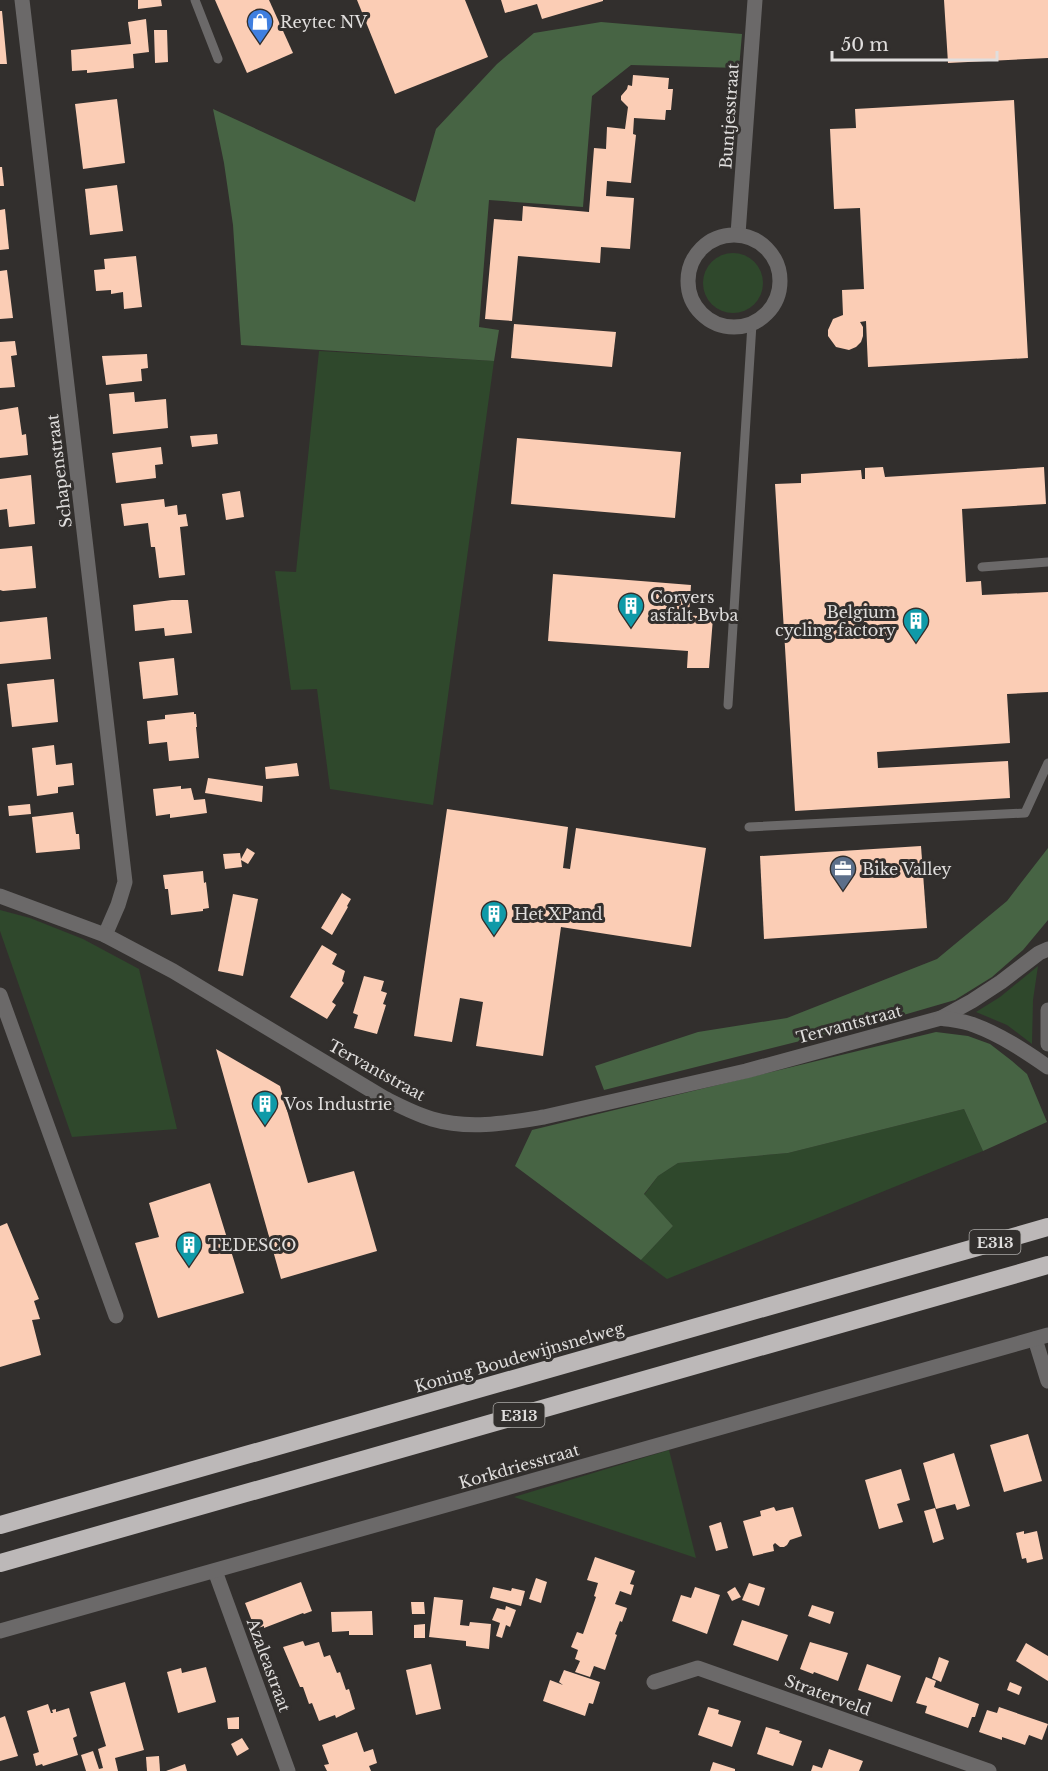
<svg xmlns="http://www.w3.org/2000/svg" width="1048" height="1771" font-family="'Libre Baskerville',serif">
	<rect width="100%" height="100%" fill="#322f2d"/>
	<!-- green -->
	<g fill="#2f482c">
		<circle cx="733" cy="283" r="30"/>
		<path d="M319 351 494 361 433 805 330 789 317 689 291 690 275 571 296 572Z"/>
		<path d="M0 910 30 918 83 939 139 969 177 1129 72 1137 0 931Z"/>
		<path d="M1038 966 1033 1000 1032 1044 1007 1025 976 1012 1000 997Z"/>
		<path d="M964 1109 983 1151 667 1279 641 1260 673 1226 644 1195 658 1176 678 1163 788 1153Z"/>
		<path d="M669 1450 696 1558 514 1497Z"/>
	</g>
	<!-- forest -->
	<g fill="#476444">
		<path d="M601 22 742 34 739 68 631 65 592 96 583 207 489 200 479 327 499 330 494 361 241 345 233 225 224 163 213 109 415 202 436 129 497 64 534 33Z"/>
		<path d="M1048 848V920L1023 950 992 977 955 1000 900 1016 604 1090 595 1066 698 1032 787 1018 937 959 1007 901Z"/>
		<path d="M936 1032 968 1036 990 1044 1012 1061 1027 1074 1047 1122 983 1151 964 1109 788 1153 678 1163 658 1176 644 1194 673 1226 641 1260 515 1166 532 1130Z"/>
	</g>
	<!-- building -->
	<g fill="#fbcdb5">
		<path d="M138 0H161L162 6 138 9Z"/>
		<path d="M215 0H269L293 53 247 73Z"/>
		<path d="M357 0H465L488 57 395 94Z"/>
		<path d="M501 0H603V1L542 19 537 4 505 13Z"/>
		<path d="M944 0H1048V58L948 63Z"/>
		<path d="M0 11H2L7 64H0Z"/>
		<path d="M146 19 149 52 133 54 134 68 87 73V70L72 71 71 50 131 44 128 22Z"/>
		<path d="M154 30H167L168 62 155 63Z"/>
		<path d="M633 75 669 78 668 89H673L671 110H666L665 120 634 118 633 134 636 135 631 183 607 181 606 196 634 198 630 249 601 247 600 263 518 256 512 321 485 319 494 219 522 221 523 206 589 212 594 148 606 149 607 127 625 129 628 107 621 100V96L627 89 628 85 632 86Z"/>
		<path d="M117 99 125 163 83 169 75 104Z"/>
		<path d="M1014 100 1028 358 868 367 866 321 860 322 863 327V336L861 342 856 347 849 350 836 347 828 336V330L833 319 843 315 842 290 864 289 860 208 834 209 830 129 856 128 855 109Z"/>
		<path d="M0 167H2L4 186H0Z"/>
		<path d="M117 185 123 231 90 235 85 189Z"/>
		<path d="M5 209 9 249 0 250V210Z"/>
		<path d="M136 256 142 307 124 309 123 292 111 294V290L96 291 94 270 105 269 104 259Z"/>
		<path d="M7 270 13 318 0 319V271Z"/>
		<path d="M514 324 616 332 612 367 511 358Z"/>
		<path d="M15 341 17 355 11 356 15 387 0 388V342Z"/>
		<path d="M147 354 148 368 141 369 142 381 106 385 102 356Z"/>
		<path d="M134 392 135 402 166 399 168 428 113 434 109 394Z"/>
		<path d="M18 407 22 435 26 434 28 455 0 458V410Z"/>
		<path d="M217 434 218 444 192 447 190 436Z"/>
		<path d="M517 438 681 452 675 518 511 504Z"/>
		<path d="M161 447 163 464 155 465 156 478 116 483 112 453Z"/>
		<path d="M883 467 885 477 1044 467 1046 504 962 509 966 582 981 581 982 595 1048 592V692L1007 694 1010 743 877 752 878 768 1008 761 1010 798 795 811 775 484 801 483V474L861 470 862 479H865V468Z"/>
		<path d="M31 475 35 524 9 527 7 509 0 510V479Z"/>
		<path d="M240 491 244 517 226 520 222 494Z"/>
		<path d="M164 499 165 507 177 505 178 515 186 514 188 526 180 527 185 575 159 578 155 547H151L148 523 124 526 121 504Z"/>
		<path d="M32 546 36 588 3 591 0 590V549Z"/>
		<path d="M553 574 691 585 689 615 713 618 709 668H687L688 651 548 641Z"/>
		<path d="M172 600H188L192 633 165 636 164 628 135 631 133 605Z"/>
		<path d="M47 617 51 659 0 664V622Z"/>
		<path d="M174 658 178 695 143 699 139 662Z"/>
		<path d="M54 679 58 722 12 727 7 684Z"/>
		<path d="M194 712V714H196L197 727H196L199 758 169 761 167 742 149 744 147 721 165 719V715Z"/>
		<path d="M54 745 56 765 72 763 74 785 58 787V793L37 796 32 748Z"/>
		<path d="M297 763 299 776 266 779 265 767Z"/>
		<path d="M208 778 263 786 262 802 205 793Z"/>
		<path d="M181 786V789L191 788 194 800 205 799 207 813 170 818V814L156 816 153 789Z"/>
		<path d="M30 804 31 814 9 816 8 806Z"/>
		<path d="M447 809 568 827 563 868 570 869 576 828 706 848 691 947 561 927 543 1056 476 1046 483 1002 460 998 452 1042 414 1036Z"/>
		<path d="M73 812 76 834H79L80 849 36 853 32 817Z"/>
		<path d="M921 846 927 928 764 939 760 856Z"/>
		<path d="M247 848 255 853 248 864 241 860 242 867 225 869 223 854 240 853 241 859Z"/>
		<path d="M203 871 204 883 206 882 209 908 203 909V911L171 915 168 889H165L163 875Z"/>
		<path d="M342 893 351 899 347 906 348 907 332 935 321 928Z"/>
		<path d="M233 894 258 899 243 976 218 971Z"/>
		<path d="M322 945 337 954 332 964 345 971 342 981 344 983 332 1002 336 1005 327 1019 290 997Z"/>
		<path d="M364 976 384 981 381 991 387 993 383 1004 386 1005 377 1034 354 1028 358 1015 353 1013Z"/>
		<path d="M216 1049 280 1086 308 1183 354 1171 377 1251 281 1279Z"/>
		<path d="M210 1183 244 1293 158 1318 135 1243 159 1237 149 1203Z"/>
		<path d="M7 1223 39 1299 34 1301 40 1319 32 1320 41 1355 0 1367V1226Z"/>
		<path d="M1028 1434 1042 1481 1004 1492 990 1445Z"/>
		<path d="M954 1453 970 1506 957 1510 955 1504 936 1509 923 1463Z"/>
		<path d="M901 1469 910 1500 897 1504 903 1522 879 1529 865 1480Z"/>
		<path d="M774 1507 776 1511 793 1507 802 1536 790 1540 787 1545 784 1547H780L775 1543 773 1545 774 1551 753 1556 743 1521 761 1516 760 1511Z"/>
		<path d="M935 1508 944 1539 933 1543 924 1511Z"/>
		<path d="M721 1522 728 1548 716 1551 709 1526Z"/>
		<path d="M1024 1531V1534L1037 1531 1043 1559 1027 1563 1026 1558 1022 1559 1016 1533Z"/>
		<path d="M595 1557 635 1571 630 1584 634 1585 631 1595 620 1591 615 1604 627 1608 622 1622 620 1621 615 1634 617 1635 605 1670 594 1666 590 1677 575 1672 580 1661 575 1659 578 1650 571 1647 577 1632 583 1634 596 1597 594 1596 598 1583 587 1580Z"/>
		<path d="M536 1578 547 1582 541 1603 529 1599Z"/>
		<path d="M301 1582 312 1611 304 1614 303 1613 264 1628V1626L255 1629 245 1603Z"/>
		<path d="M749 1583 765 1588 759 1606 742 1600Z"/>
		<path d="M493 1587 511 1591 512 1588 525 1591 521 1606 490 1598Z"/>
		<path d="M695 1587 720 1595 707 1634 672 1621 681 1595 691 1598Z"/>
		<path d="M735 1587 741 1597 732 1601 727 1592Z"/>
		<path d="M434 1597 463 1600 460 1625 469 1626 470 1622 491 1624 489 1649 466 1646V1641L429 1637Z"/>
		<path d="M411 1602H424L425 1614H412Z"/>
		<path d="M812 1605 834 1612 830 1624 808 1616Z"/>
		<path d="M506 1606 516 1610 510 1627 506 1625 502 1638 496 1636 500 1623 492 1620 497 1608 505 1610Z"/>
		<path d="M372 1611 373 1635H349V1631L332 1632 331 1612Z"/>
		<path d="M742 1620 788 1635 778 1661 733 1645Z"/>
		<path d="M425 1624V1638H414V1625Z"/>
		<path d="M303 1641 305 1646 319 1642 324 1657 330 1655 337 1673 340 1672 346 1690 349 1689 355 1709 336 1718 335 1715 319 1721 312 1703 309 1704 303 1687H300L283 1647Z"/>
		<path d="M810 1642 848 1653 838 1681 814 1672 813 1674 800 1669Z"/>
		<path d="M1026 1643 1048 1656V1681L1016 1661Z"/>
		<path d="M939 1657 949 1661 941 1682 932 1678Z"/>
		<path d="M431 1664 441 1709 416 1715 406 1670Z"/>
		<path d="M867 1664 901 1676 892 1702 858 1690Z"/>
		<path d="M206 1667 216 1702 178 1713 167 1672 181 1668 182 1673Z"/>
		<path d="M564 1670 600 1682 593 1704 589 1703 585 1716 543 1701 550 1680 563 1685 559 1682Z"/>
		<path d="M926 1677 936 1681 934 1687 979 1704 975 1717H972L968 1728 925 1713 927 1706 916 1703Z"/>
		<path d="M125 1682 144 1750 115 1758 118 1771H86L81 1755 93 1751 99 1769 103 1768 98 1749 106 1746 90 1692Z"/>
		<path d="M1010 1682 1022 1687 1019 1695 1007 1690Z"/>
		<path d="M48 1704 51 1713H53L52 1710 56 1709V1712L69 1708 77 1736 73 1738 78 1755 43 1766 42 1764 36 1766 33 1754 39 1752 27 1711Z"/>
		<path d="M708 1707 719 1710 718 1714 741 1721 732 1747 698 1735Z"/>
		<path d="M999 1707 1048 1724 1042 1740 1029 1735 1025 1745 1002 1737V1740L979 1732 987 1710 997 1713Z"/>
		<path d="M5 1716 18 1756 0 1761V1718Z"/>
		<path d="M239 1717V1729H228L227 1718Z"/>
		<path d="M766 1727 780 1731 779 1733 802 1741 793 1766 757 1754Z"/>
		<path d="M357 1732 364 1752 373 1749 377 1763 369 1766 371 1771H327L324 1765 329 1764 322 1745Z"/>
		<path d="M242 1738 249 1749 237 1756 231 1744Z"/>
		<path d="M829 1749 863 1761 859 1771H811L813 1765 822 1768Z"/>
		<path d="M159 1756 160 1771H147L146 1757Z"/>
		<path d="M713 1762 735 1769V1771H710Z"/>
		<path d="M185 1764 187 1771H166Z"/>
	</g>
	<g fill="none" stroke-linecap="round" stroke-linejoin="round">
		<!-- service -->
		<g stroke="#6b6969" stroke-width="9">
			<path d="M195 0 218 59"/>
			<path d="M982 567 1048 562"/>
			<path d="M728 705 752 324"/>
			<path d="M749 827 1025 813 1048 763"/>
		</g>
		<!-- minor -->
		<g stroke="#6b6969" stroke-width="15">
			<path d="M22 0 125 882 118 905 105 935"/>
			<path d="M738 234 755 0"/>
			<circle cx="734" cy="281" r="46"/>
			<path d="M0 896 105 935 173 971 384 1098C400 1106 415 1114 432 1119 469 1130 507 1123 544 1117L746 1071 941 1018 972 1001 1001 982 1039 953 1048 949"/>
			<path d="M0 995 116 1316"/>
			<path d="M941 1018C952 1020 964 1021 974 1025 1001 1035 1025 1051 1048 1067"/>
			<path d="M1035 1339 1048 1381"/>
			<path d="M215 1571 288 1771"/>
			<path d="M0 1631 1048 1335"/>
			<path d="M654 1682 698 1668 989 1771"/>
		</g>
		<!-- tertiary -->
		<path stroke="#6b6969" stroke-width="15" d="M1048 1010V1044"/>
		<!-- motorway -->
		<g stroke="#bcb8b8" stroke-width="18">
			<path d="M0 1525 1048 1227"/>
			<path d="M0 1563 1048 1265"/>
		</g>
	</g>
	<!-- icons -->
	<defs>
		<symbol id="shop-pin" viewBox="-11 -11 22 30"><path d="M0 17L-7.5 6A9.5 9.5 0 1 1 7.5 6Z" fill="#3f7fe0" stroke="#322f2d"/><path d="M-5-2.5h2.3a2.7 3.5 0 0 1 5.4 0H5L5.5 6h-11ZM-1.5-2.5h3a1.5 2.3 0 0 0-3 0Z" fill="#fff"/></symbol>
		<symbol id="building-pin" viewBox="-11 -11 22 30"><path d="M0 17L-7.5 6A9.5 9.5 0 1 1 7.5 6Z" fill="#0f9aa8" stroke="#322f2d"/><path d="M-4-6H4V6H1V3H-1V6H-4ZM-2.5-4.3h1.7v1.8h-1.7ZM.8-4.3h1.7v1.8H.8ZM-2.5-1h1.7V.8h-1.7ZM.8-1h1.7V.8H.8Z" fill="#fff"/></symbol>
		<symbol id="office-pin" viewBox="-11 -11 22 30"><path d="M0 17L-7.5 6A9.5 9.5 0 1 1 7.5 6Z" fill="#5c6f8a" stroke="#322f2d"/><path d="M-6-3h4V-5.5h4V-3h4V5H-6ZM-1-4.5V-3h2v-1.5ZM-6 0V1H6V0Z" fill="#fff"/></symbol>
	</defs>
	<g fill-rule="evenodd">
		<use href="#shop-pin" x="245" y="7" width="30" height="40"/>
		<use href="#building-pin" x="616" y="591" width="30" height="40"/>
		<use href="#building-pin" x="901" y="606" width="30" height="40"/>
		<use href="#office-pin" x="828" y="854" width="30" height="40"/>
		<use href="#building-pin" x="479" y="899" width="30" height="40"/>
		<use href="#building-pin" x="250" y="1089" width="30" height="40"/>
		<use href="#building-pin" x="174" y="1230" width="30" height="40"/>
	</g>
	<g text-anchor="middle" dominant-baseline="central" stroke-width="6" stroke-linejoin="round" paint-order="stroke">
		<!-- shield labels -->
		<g fill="#322f2d" stroke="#acaaa8" stroke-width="1.5">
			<rect x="969.5" y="1230" width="51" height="24" rx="4.5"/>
			<rect x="493.5" y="1403" width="51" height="24" rx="4.5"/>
		</g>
		<g font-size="15" font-weight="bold" fill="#e0dedd">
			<text x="995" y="1242">E313</text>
			<text x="519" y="1415">E313</text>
		</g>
		<!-- poi labels -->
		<g font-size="16" fill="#e0dedd" stroke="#322f2d" text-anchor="start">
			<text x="280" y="22">Reytec NV</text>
			<text x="650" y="597">Corvers<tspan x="650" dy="18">asfalt Bvba</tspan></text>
			<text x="896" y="612" text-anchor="end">Belgium<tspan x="896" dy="18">cycling factory</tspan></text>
			<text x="862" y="869">Bike Valley</text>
			<text x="514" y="914">Het XPand</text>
			<text x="284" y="1104">Vos Industrie</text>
			<text x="208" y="1245">TEDESCO</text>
		</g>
		<!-- street labels -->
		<g font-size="16" fill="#e0dedd" stroke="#322f2d">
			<text transform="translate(729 116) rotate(-86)">Buntjesstraat</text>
			<text transform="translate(59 471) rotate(-97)">Schapenstraat</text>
			<text transform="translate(849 1024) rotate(-15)">Tervantstraat</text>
			<text transform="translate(377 1070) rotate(29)">Tervantstraat</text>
			<text transform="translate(519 1357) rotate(-16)">Koning Boudewijnsnelweg</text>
			<text transform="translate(519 1466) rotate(-16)">Korkdriesstraat</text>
			<text transform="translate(269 1665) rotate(70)">Azaleastraat</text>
			<text transform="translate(828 1695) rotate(20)">Straterveld</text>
		</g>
	</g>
	<!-- scale -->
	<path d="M832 51v9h165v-9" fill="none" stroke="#e0dedd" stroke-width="3"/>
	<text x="841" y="51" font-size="18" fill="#e0dedd" stroke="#322f2d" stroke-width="4.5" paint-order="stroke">50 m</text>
</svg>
